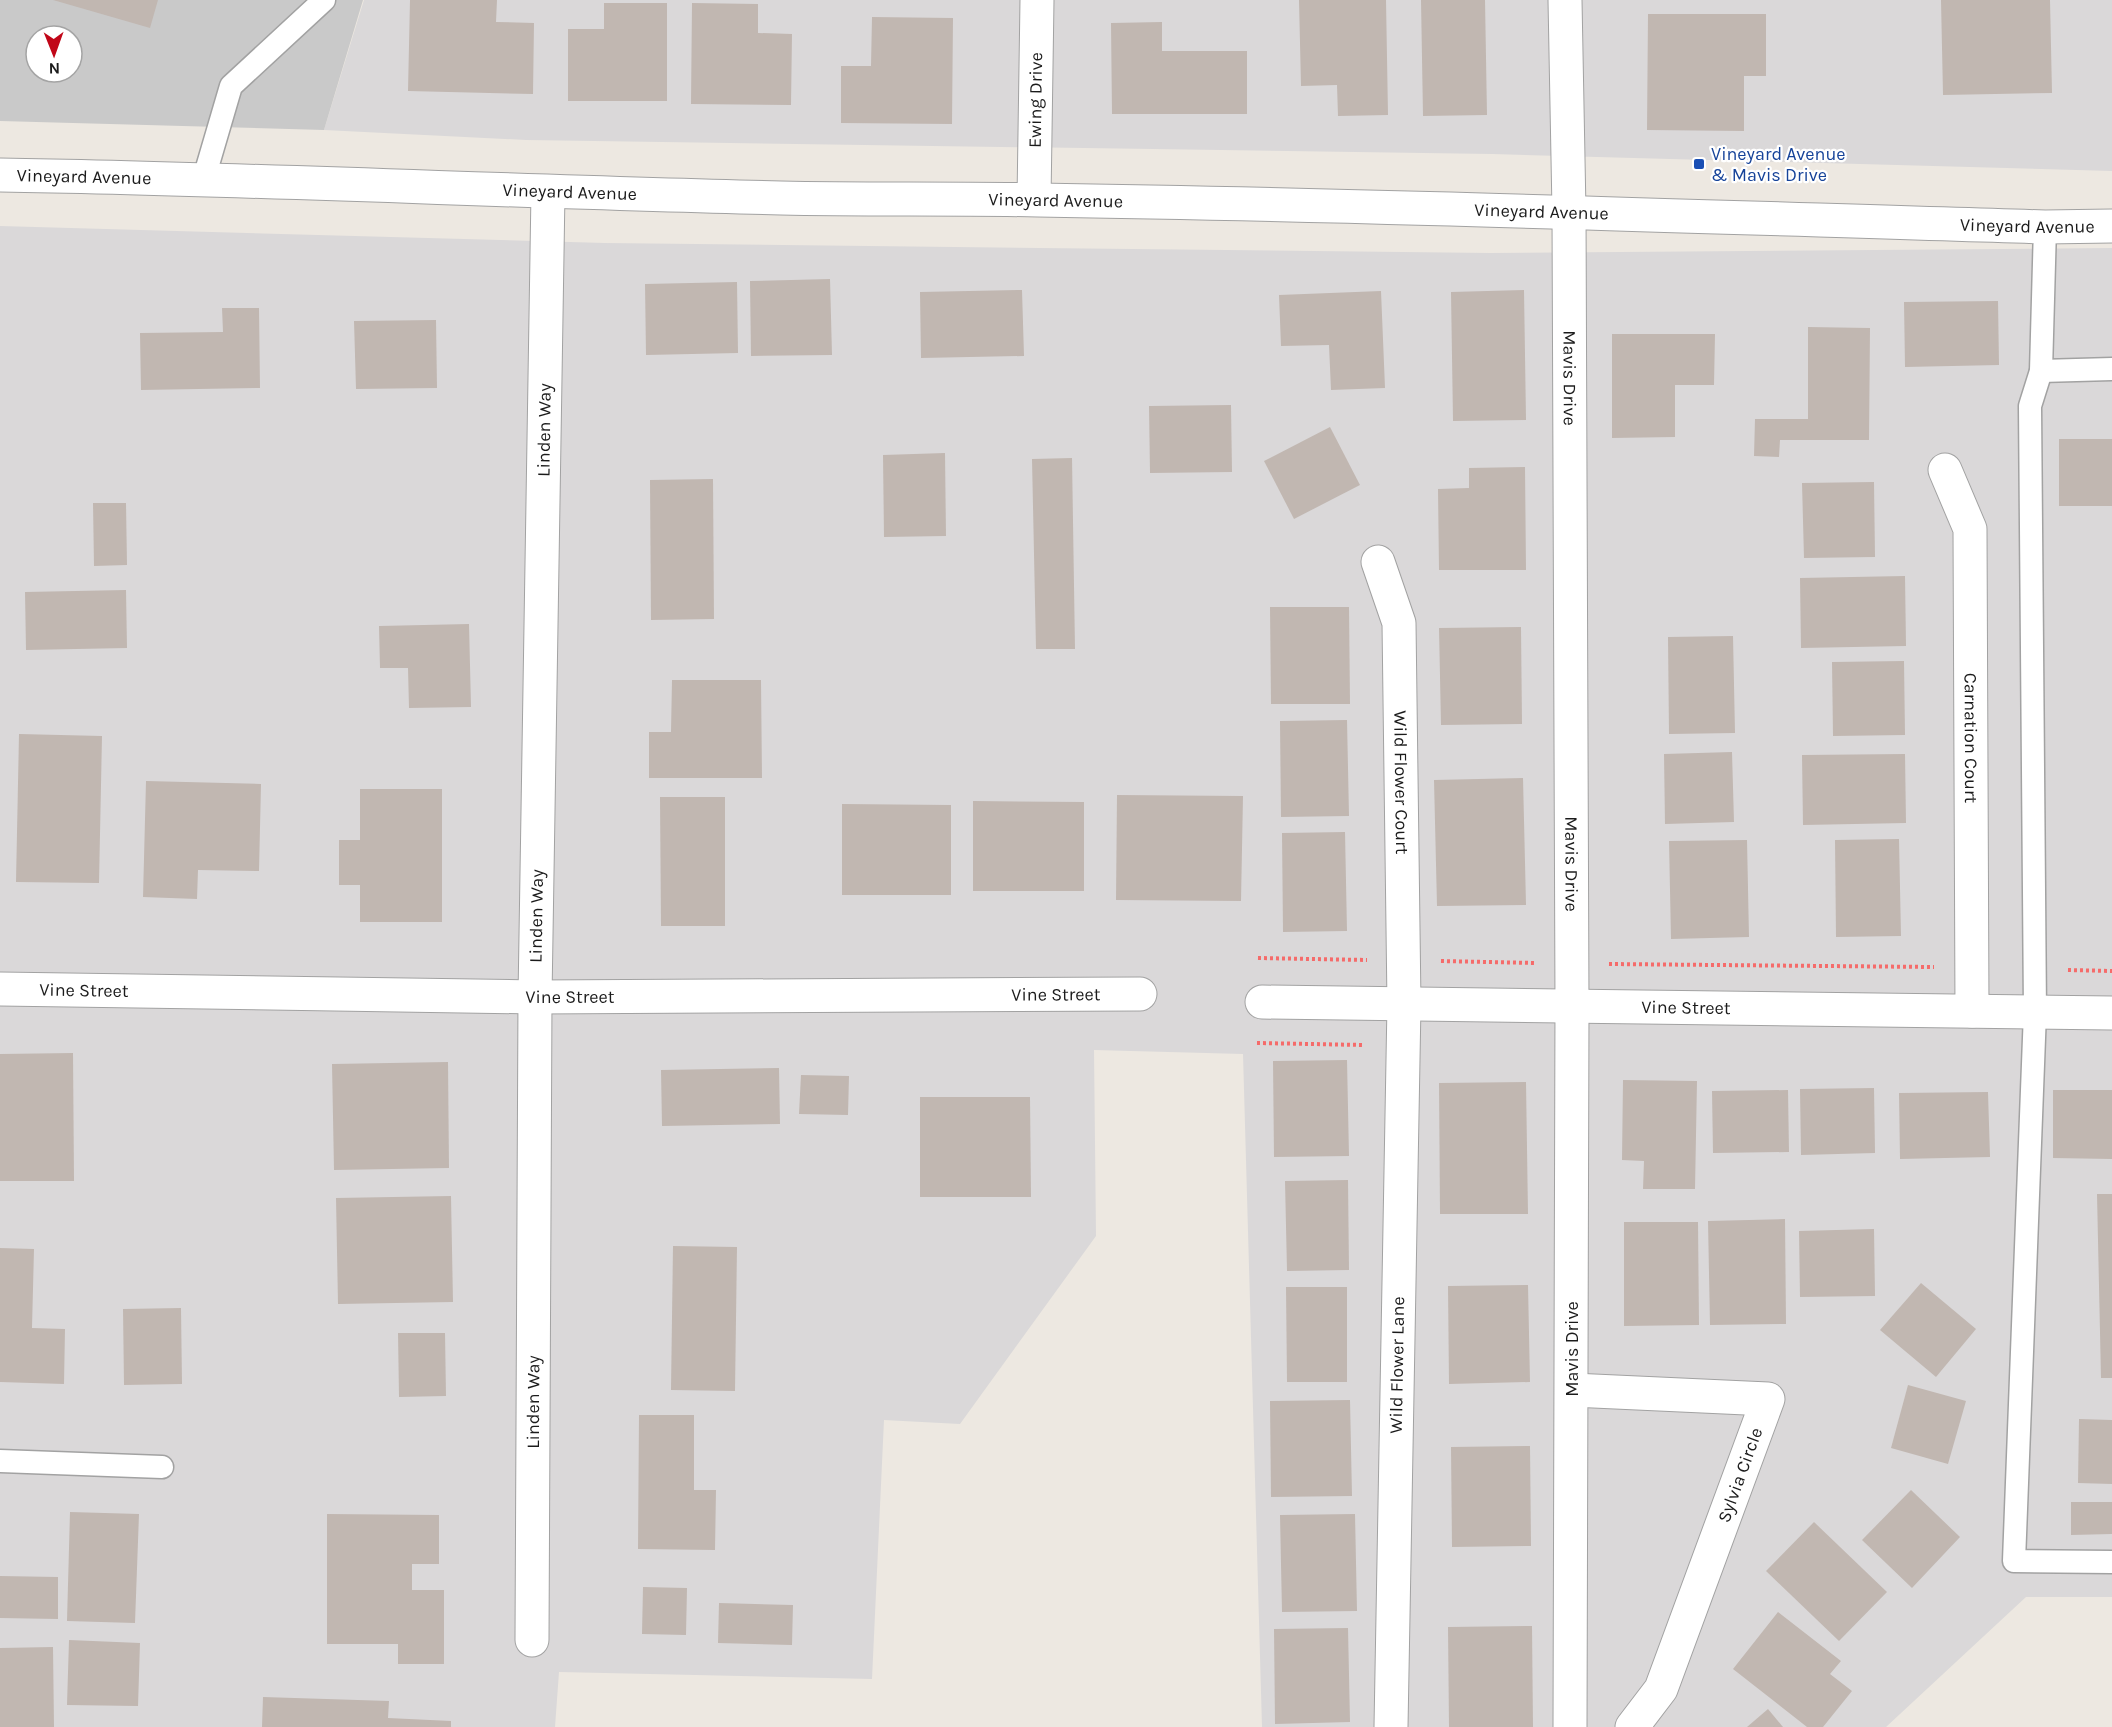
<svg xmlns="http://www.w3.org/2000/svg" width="2112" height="1727" font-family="Karla,sans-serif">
	<rect width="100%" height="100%" fill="#ede8e1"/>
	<!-- residential -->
	<g fill="#dad8d9">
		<path d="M364 0H2112V171L1492 154 526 140 324 130Z"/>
		<path d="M0 226 605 243 1490 253 2112 248V1597H2026L1886 1727H1262L1243 1054 1094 1050 1096 1236 960 1424 884 1420 872 1679 559 1672 555 1727H0Z"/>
	</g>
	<!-- religious -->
	<path fill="#c9c9c9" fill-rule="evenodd" d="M0 0H363L324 130 0 121ZM36 36H72V72H36Z"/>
	<!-- building -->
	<g fill="#c1b7b1">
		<path d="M53 0H158L150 28Z"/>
		<path d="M410 0H497L496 22 534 23 533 94 408 91Z"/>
		<path d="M1299 0H1386L1388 115 1338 116 1337 85 1301 86Z"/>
		<path d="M1421 0H1485L1487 115 1423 116Z"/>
		<path d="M1941 0H2050L2052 93 1943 95Z"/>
		<path d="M604 3H667V101H568V29H604Z"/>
		<path d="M692 3 758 4V33L792 34 791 105 691 104Z"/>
		<path d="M1648 14H1766V76H1744V131L1647 130Z"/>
		<path d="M872 17 953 18 952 124 841 123V66H871Z"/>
		<path d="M1162 22V51H1247V114H1112L1111 23Z"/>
		<path d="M830 279 832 355 751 356 750 281Z"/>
		<path d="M737 282 738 353 646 355 645 284Z"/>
		<path d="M1022 290 1024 356 921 358 920 292Z"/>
		<path d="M1524 290 1526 420 1453 421 1451 292Z"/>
		<path d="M1381 291 1385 388 1331 390 1329 345 1281 346 1279 295Z"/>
		<path d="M1998 301 1999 365 1905 367 1904 302Z"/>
		<path d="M222 308H259L260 388 141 390 140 333 223 332Z"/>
		<path d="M436 320 437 388 356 389 354 321Z"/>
		<path d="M1808 327 1870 328 1869 440H1780L1779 457 1754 456 1755 419H1808Z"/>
		<path d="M1612 334H1715L1714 385H1675V437L1612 438Z"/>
		<path d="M1231 405 1232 472 1150 473 1149 406Z"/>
		<path d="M1330 427 1360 485 1294 519 1264 461Z"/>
		<rect x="2059" y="439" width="53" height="67"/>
		<path d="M945 453 946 536 884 537 883 455Z"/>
		<path d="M1072 458 1075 649H1036L1032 459Z"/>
		<path d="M1525 467 1526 570H1439L1438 489 1469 488V468Z"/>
		<path d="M713 479 714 619 651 620 650 480Z"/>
		<path d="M1874 482 1875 557 1804 558 1802 483Z"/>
		<path d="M93 503H126L127 565 94 566Z"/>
		<path d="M1905 576 1906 646 1801 648 1800 578Z"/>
		<path d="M126 590 127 648 26 650 25 592Z"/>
		<path d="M1270 607H1349L1350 704H1271Z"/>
		<path d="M469 624 471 707 409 708 408 668H380L379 626Z"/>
		<path d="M1521 627 1522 724 1441 725 1439 628Z"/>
		<path d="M1733 636 1735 733 1669 734 1668 637Z"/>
		<path d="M1904 661 1905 735 1833 736 1832 662Z"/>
		<path d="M672 680H761L762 778H649V732H671Z"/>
		<path d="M1347 720 1349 816 1281 817 1280 721Z"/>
		<path d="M19 734 102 736 99 883 16 882Z"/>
		<path d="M1732 752 1734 822 1665 824 1664 754Z"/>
		<path d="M1905 754 1906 823 1803 825 1802 755Z"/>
		<path d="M1523 778 1526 905 1437 906 1434 780Z"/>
		<path d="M146 781 261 784 259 871 198 870 197 899 143 897Z"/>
		<path d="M360 789H442V922H360V885H339V840H360Z"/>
		<path d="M1117 795 1243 796 1241 901 1116 900Z"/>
		<path d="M660 797H725V926H661Z"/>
		<path d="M973 801 1084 802V891H973Z"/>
		<path d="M842 804 951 805V895H842Z"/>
		<path d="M1345 832 1347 931 1283 932 1282 833Z"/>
		<path d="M1899 839 1901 936 1836 937 1835 840Z"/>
		<path d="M1747 840 1749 937 1671 939 1669 841Z"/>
		<path d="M73 1053 74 1181H0V1054Z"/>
		<path d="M1347 1060 1349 1156 1274 1157 1273 1061Z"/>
		<path d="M448 1062 449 1168 334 1170 332 1064Z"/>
		<path d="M779 1068 780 1124 662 1126 661 1070Z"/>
		<path d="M801 1075 849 1076 848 1115 799 1114Z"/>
		<path d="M1623 1080 1697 1081 1695 1189H1643L1644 1161 1622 1160Z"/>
		<path d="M1526 1082 1528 1214H1440L1439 1083Z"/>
		<path d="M1874 1088 1875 1153 1801 1155 1800 1089Z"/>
		<path d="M1788 1090 1789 1152 1713 1153 1712 1091Z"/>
		<path d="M2053 1090H2112V1159L2053 1158Z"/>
		<path d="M1988 1092 1990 1157 1900 1159 1899 1093Z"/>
		<path d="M920 1097H1030L1031 1197H920Z"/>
		<path d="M1348 1180 1349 1270 1287 1271 1285 1181Z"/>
		<path d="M2097 1194H2112V1378H2101Z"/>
		<path d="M451 1196 453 1302 338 1304 336 1198Z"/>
		<path d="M1785 1219 1786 1324 1710 1325 1708 1221Z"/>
		<path d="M1624 1222H1698L1699 1325 1624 1326Z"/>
		<path d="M1874 1229 1875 1296 1800 1297 1799 1231Z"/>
		<path d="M673 1246 737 1247 735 1391 671 1390Z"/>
		<path d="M0 1248 34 1249 32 1328 65 1329 64 1384 0 1382Z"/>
		<path d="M1921 1283 1976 1329 1936 1377 1880 1330Z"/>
		<path d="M1528 1285 1530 1382 1449 1384 1448 1286Z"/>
		<path d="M1286 1287H1347V1382H1287Z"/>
		<path d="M181 1308 182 1384 124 1385 123 1309Z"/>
		<path d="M398 1333H445L446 1396 399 1397Z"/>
		<path d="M1908 1385 1966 1401 1948 1464 1891 1448Z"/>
		<path d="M1350 1400 1352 1496 1271 1497 1270 1401Z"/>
		<path d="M639 1415H694V1490H716L715 1550 638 1549Z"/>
		<path d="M2079 1419 2112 1420V1484L2078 1483Z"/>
		<path d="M1530 1446 1531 1546 1452 1547 1451 1447Z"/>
		<path d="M1911 1490 1960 1537 1912 1588 1862 1540Z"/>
		<path d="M2071 1502H2112V1534L2071 1535Z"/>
		<path d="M70 1512 139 1514 135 1623 67 1621Z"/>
		<path d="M327 1514 439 1515V1564H412V1590H444V1664H398V1644H327Z"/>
		<path d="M1355 1514 1357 1611 1282 1612 1280 1515Z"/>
		<path d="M1814 1522 1887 1592 1839 1641 1766 1571Z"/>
		<path d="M0 1576 58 1577V1619L0 1618Z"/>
		<path d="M643 1587 687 1588 686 1635 642 1634Z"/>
		<path d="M719 1603 793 1605 792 1645 718 1643Z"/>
		<path d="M1778 1612 1841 1661 1830 1674 1852 1691 1823 1727H1807L1733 1669Z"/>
		<path d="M1532 1626 1533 1727H1449L1448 1627Z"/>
		<path d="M1348 1628 1350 1722 1275 1724 1274 1629Z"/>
		<path d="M69 1640 140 1643 138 1706 67 1705Z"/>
		<path d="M53 1647 54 1727H0V1648Z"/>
		<path d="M263 1697 389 1701 388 1718 451 1721V1727H262Z"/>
		<path d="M1768 1709 1783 1727H1747Z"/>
	</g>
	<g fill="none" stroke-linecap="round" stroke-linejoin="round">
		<defs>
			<g id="service">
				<path d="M204 178 231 86 324 0"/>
				<path d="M2045 227 2041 371 2030 406 2035 1012 2014 1561 2112 1562"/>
				<path d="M2041 371 2112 369"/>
				<path d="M0 1461 162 1467"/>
			</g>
			<g id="minor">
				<path id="s1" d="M1565 0 1569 211 1572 1006 1570 1727"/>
				<path id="s2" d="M1034 199 1037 0"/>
				<path id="s3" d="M1945 470 1970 529 1972 1011"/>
				<path id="s4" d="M1378 562 1399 623 1404 1004 1391 1727"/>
				<path id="s5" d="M0 989 535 997 1140 994"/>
				<path id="s6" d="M1262 1002 2112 1013"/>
				<path d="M1572 1390 1768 1399 1661 1689 1632 1727"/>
				<path id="s7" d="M532 1640 535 997 548 192"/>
			</g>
			<g id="tertiary">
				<path id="s8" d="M0 175C260 179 520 192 781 198 866 200 952 198 1038 200 1374 205 1709 217 2045 227L2112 226"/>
			</g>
		</defs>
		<!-- service casing -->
		<use href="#service" stroke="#a2a2a2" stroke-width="25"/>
		<!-- minor casing -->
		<use href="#minor" stroke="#a2a2a2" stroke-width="35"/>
		<!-- tertiary casing -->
		<use href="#tertiary" stroke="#a2a2a2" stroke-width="35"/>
		<!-- path -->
		<g stroke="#f56b6a" stroke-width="4" stroke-dasharray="3 3" stroke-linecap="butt">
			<path d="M1258 958 1367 960"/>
			<path d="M1441 961 1535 963"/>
			<path d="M1609 964 1934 967"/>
			<path d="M2068 970 2112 971"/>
			<path d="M1257 1043 1364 1045"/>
		</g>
		<!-- service -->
		<use href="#service" stroke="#fff" stroke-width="22"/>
		<!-- minor -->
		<use href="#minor" stroke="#fff" stroke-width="33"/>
		<!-- tertiary -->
		<use href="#tertiary" stroke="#fff" stroke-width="33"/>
	</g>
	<!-- markers -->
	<rect fill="#1a4fb4" stroke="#fff" stroke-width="2" x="1693" y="158" width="12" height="12" rx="3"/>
	<g text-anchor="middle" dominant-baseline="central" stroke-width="4.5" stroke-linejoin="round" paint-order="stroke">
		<!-- street labels -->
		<g font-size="18" fill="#1b1b1b" stroke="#fff">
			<text stroke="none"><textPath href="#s2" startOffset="99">Ewing Drive</textPath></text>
			<text stroke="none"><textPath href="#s8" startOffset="84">Vineyard Avenue</textPath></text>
			<text stroke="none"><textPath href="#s8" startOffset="570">Vineyard Avenue</textPath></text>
			<text stroke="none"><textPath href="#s8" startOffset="1056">Vineyard Avenue</textPath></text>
			<text stroke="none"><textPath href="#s8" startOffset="1542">Vineyard Avenue</textPath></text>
			<text stroke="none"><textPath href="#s8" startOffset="2028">Vineyard Avenue</textPath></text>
			<text stroke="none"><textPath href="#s1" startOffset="378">Mavis Drive</textPath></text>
			<text stroke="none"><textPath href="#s7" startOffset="1210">Linden Way</textPath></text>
			<text stroke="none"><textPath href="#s3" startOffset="273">Carnation Court</textPath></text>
			<text stroke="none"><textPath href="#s4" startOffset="224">Wild Flower Court</textPath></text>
			<text stroke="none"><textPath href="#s1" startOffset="864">Mavis Drive</textPath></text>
			<text stroke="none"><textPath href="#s7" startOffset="724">Linden Way</textPath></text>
			<text stroke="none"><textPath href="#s5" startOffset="84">Vine Street</textPath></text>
			<text stroke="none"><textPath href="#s5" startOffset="1056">Vine Street</textPath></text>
			<text stroke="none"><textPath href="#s5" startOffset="570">Vine Street</textPath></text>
			<text stroke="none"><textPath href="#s6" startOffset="424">Vine Street</textPath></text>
			<text transform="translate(1572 1349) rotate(-90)">Mavis Drive</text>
			<text transform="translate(1397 1365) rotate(-89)">Wild Flower Lane</text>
			<text stroke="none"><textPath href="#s7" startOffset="238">Linden Way</textPath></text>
			<text transform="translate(1740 1475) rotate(-70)">Sylvia Circle</text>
		</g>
		<!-- transit labels -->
		<g font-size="18" fill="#164399" stroke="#fff" text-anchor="start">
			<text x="1711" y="154">Vineyard Avenue<tspan x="1711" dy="21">&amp; Mavis Drive</tspan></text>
		</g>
	</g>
	<!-- north arrow -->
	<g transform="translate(54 54) rotate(179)"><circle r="28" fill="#ffffff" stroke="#a4a4a4" stroke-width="1.5"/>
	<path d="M0-4.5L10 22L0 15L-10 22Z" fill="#c10618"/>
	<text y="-9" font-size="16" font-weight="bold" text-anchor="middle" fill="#1b1b1b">N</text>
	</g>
</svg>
